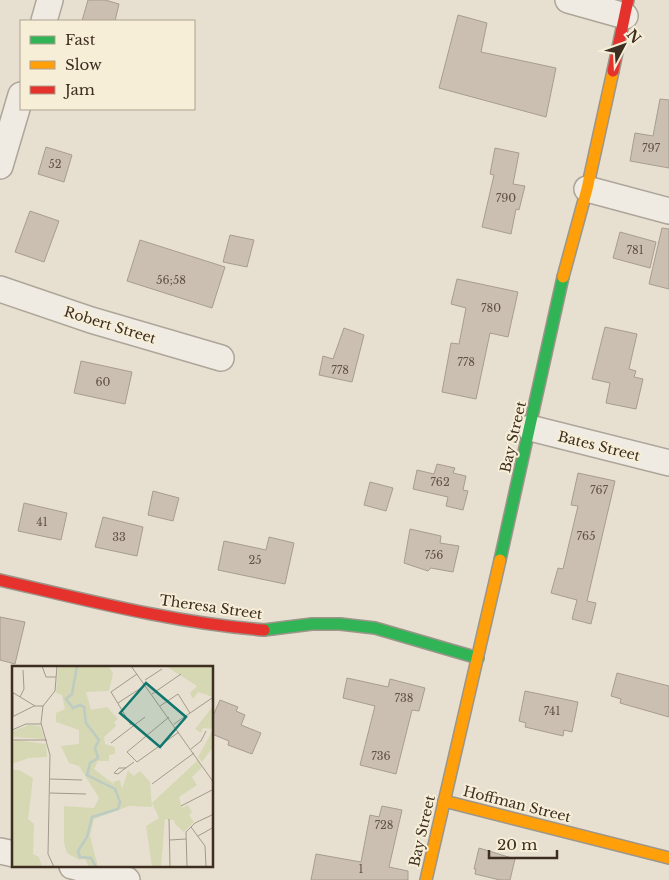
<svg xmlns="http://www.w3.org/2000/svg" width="669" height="880" font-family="'Libre Baskerville',serif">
	<rect width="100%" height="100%" fill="#e7e0d1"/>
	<!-- building -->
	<g fill="#cbbfb2" stroke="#a89c90">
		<path d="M88 0H105L119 4 115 21H82Z"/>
		<path d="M458 15 487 23 481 52 556 68 546 117 439 88Z"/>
		<path d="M660 99 669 100V168L630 161 635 133 653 136Z"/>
		<path d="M46 147 72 155 64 182 38 174Z"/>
		<path d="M495 148 519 153 513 184 525 186 519 210 516 209 511 234 482 227 494 175 490 174Z"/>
		<path d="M30 211 59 221 44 262 15 252Z"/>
		<path d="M662 228 669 229V289L649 284Z"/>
		<path d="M620 232 656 242 650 268 613 258Z"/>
		<path d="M230 235 254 240 247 267 223 262Z"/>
		<path d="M140 240 225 267 212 308 127 281Z"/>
		<path d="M457 279 518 292 508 337 490 333 476 399 442 392 451 343 459 344 466 308 451 304Z"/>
		<path d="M605 327 637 334 629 369 636 371 634 377 643 379 636 409 606 403 610 383 592 379Z"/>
		<path d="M344 328 364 335 352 382 319 375 323 356 333 359Z"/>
		<path d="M81 361 132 372 125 404 74 393Z"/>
		<path d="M437 464 455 468 453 473 466 476 463 490 468 491 463 510 446 506 448 497 413 489 417 470 434 474Z"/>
		<path d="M578 473 615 481 587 601 596 603 591 624 572 619 577 600 551 593 558 568 563 569 578 506 571 505Z"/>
		<path d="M370 482 393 488 386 511 364 505Z"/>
		<path d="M153 491 179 498 173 521 148 515Z"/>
		<path d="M24 503 67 513 61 540 18 531Z"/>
		<path d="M103 517 143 527 137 556 95 547Z"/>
		<path d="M410 529 441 536 440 543 459 546 453 572 431 568 428 571 404 563Z"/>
		<path d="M269 537 294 543 285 584 218 570 224 541 266 550Z"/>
		<path d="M0 617 25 622 15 664 0 660Z"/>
		<path d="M617 673 669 686V717L620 703 621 699 611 696Z"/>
		<path d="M347 678 388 687 390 679 425 688 419 711 412 710 396 774 360 765 375 706 343 698Z"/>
		<path d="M525 691 578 702 572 732 564 730 563 736 525 727 526 723 519 721Z"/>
		<path d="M220 700 238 707 236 711 245 715 241 725 261 733 252 754 228 745 229 741 212 734V718Z"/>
		<path d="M382 806 402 810 389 867 408 871V880H311L316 854 361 862 370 815 379 817Z"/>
		<path d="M479 848 515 859 510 880H500L475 874 476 869H474Z"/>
	</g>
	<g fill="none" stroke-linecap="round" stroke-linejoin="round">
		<defs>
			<g id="street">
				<path d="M568 0 625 16"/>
				<path d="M44 21 50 0"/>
				<path d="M0 166 21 95"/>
				<path d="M587 189 669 211"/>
				<path d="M0 289 91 320 221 358"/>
				<path d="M530 428 669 463"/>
				<path d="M0 851 14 854"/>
				<path d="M72 866 127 880"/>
			</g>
			<g id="fast">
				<path d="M500 560 563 277"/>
				<path d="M264 630 312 624H340L375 628 478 658"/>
			</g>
			<g id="slow">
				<path d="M563 277 587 189 613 71"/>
				<path d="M444 801 669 858"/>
				<path d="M426 880 500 560"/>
			</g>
			<g id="jam">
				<path d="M613 71 628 0"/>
				<path d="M0 580C87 600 174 623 264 630"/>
			</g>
		</defs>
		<!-- street casing -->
		<use href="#street" stroke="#ada599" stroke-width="28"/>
		<!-- fast casing -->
		<use href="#fast" stroke="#9c958a" stroke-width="14"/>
		<!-- slow casing -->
		<use href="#slow" stroke="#9c958a" stroke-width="14"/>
		<!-- jam casing -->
		<use href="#jam" stroke="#9c958a" stroke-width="14"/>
		<!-- street -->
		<use href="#street" stroke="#efebe3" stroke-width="25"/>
		<!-- fast -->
		<use href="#fast" stroke="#30b455" stroke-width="11"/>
		<!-- slow -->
		<use href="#slow" stroke="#ff9f0a" stroke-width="11"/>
		<!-- jam -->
		<use href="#jam" stroke="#e5322d" stroke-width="11"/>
	</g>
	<g text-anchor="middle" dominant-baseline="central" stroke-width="4" stroke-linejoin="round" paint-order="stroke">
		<!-- number labels -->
		<g font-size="11" fill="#605244">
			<text x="651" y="148">797</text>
			<text x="55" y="164">52</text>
			<text x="506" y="198">790</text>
			<text x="635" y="250">781</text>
			<text x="171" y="280">56;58</text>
			<text x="491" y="308">780</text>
			<text x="466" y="362">778</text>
			<text x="340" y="370">778</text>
			<text x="103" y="382">60</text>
			<text x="440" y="482">762</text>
			<text x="599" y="490">767</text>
			<text x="42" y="522">41</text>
			<text x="586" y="536">765</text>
			<text x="119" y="537">33</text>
			<text x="434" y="555">756</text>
			<text x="255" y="560">25</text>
			<text x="404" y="698">738</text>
			<text x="552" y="711">741</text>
			<text x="381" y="756">736</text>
			<text x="384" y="825">728</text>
			<text x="361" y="869">1</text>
		</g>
		<!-- street labels -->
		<g font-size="14" fill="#3d2e20" stroke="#f7eed8">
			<text transform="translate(110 325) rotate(17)">Robert Street</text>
			<text transform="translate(513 437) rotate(-77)">Bay Street</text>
			<text transform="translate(599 446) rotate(14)">Bates Street</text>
			<text transform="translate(211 607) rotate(8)">Theresa Street</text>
			<text transform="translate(517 804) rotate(14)">Hoffman Street</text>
			<text transform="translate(422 831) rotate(-77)">Bay Street</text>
		</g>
	</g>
	<!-- overview -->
	<g transform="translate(12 666)">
		<rect width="201" height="201" fill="#e7e0d1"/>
		<path d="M53 0H96L101 7 97 25 74 26 79 44 95 41 106 53 102 56 104 60 92 71 93 78 103 81V88L97 89V95H86L82 103 103 119 101 116 108 114 110 123 116 105 122 110 128 105 138 116 140 141 117 140 82 153 78 170 86 201H77L73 193 67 194 55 187 52 177V140L82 142 87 132 67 100 57 97 49 80 67 78V64L44 56V47L53 43 50 29 44 27 46 2ZM154 0H201V31L186 26 181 33 178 27 185 20ZM201 40V63L191 62 189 67 183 63ZM17 59 28 60 33 73 0 71 1 65ZM201 64V81L190 96 186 91ZM4 74 34 78 35 91 17 92 0 98V77ZM186 94 190 101 180 111 185 119 167 131 170 142 176 139 180 146 177 149 182 156 172 166 163 158 162 154 153 153 149 201H140L134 160 147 152 140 137ZM0 104H7L21 112 16 153 22 158 21 188 27 191 30 201H0Z" fill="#d6d7b3"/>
		<path fill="none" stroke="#bcccc2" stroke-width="2.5" d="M65 0 60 28 54 33 61 42 68 39 72 41 74 57 87 74 83 82 86 92 78 97 75 109 103 123 108 136 106 143 80 151 75 171 66 185 68 191 79 192 84 201"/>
		<path fill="none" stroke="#a3998a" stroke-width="1" d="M30 0 34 11H44M119 0 202 117M133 14 150 3M0 26 23 40M140 28 169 8M8 31 12 23 11 4M106 37 132 20M148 40 166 28 178 47M1 50V27M0 51 22 40H31M157 51 115 86 125 96 167 66M162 58 200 32M119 59 99 26 125 8M0 64 14 58H29M0 74H35M99 77 133 51M179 83 189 75 194 65M114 102H107L102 107 106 108 111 104 122 96M38 113 70 114M140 118 182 87M38 127 74 128M169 140 202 123M157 153 158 201M179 161 193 180 194 201M186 170 202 161M158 174 174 173M42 201 36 188 38 89 29 57 31 40 43 25 45 0M175 201 174 166 183 157 202 148"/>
		<path fill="#0f766e" fill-opacity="0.15" stroke="#0f766e" stroke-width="2.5" d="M134 17 174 51 148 81 108 47Z"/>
		<rect width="201" height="201" fill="none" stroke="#3d2e20" stroke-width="2.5"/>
	</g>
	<!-- legend -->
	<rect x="20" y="20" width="175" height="90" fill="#f7eed8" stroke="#ada18e"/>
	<rect x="30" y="36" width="25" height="8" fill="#30b455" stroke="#ada18e"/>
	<text x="65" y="45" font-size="15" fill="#3d2e20">Fast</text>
	<rect x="30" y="61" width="25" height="8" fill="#ff9f0a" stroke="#ada18e"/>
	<text x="65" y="70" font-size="15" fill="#3d2e20">Slow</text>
	<rect x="30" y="86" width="25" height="8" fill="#e5322d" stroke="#ada18e"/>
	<text x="65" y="95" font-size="15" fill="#3d2e20">Jam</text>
	<!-- north arrow -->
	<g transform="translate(624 45) rotate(49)" stroke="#f7eed8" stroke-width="4" paint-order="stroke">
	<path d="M0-4L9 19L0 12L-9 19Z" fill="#3d2e20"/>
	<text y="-8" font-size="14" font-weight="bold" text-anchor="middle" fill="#3d2e20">N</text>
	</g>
	<!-- scale -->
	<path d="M489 850v8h68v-8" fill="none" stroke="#3d2e20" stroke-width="2.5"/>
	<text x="497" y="850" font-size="15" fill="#3d2e20" stroke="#f7eed8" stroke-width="4" paint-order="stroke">20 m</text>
</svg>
